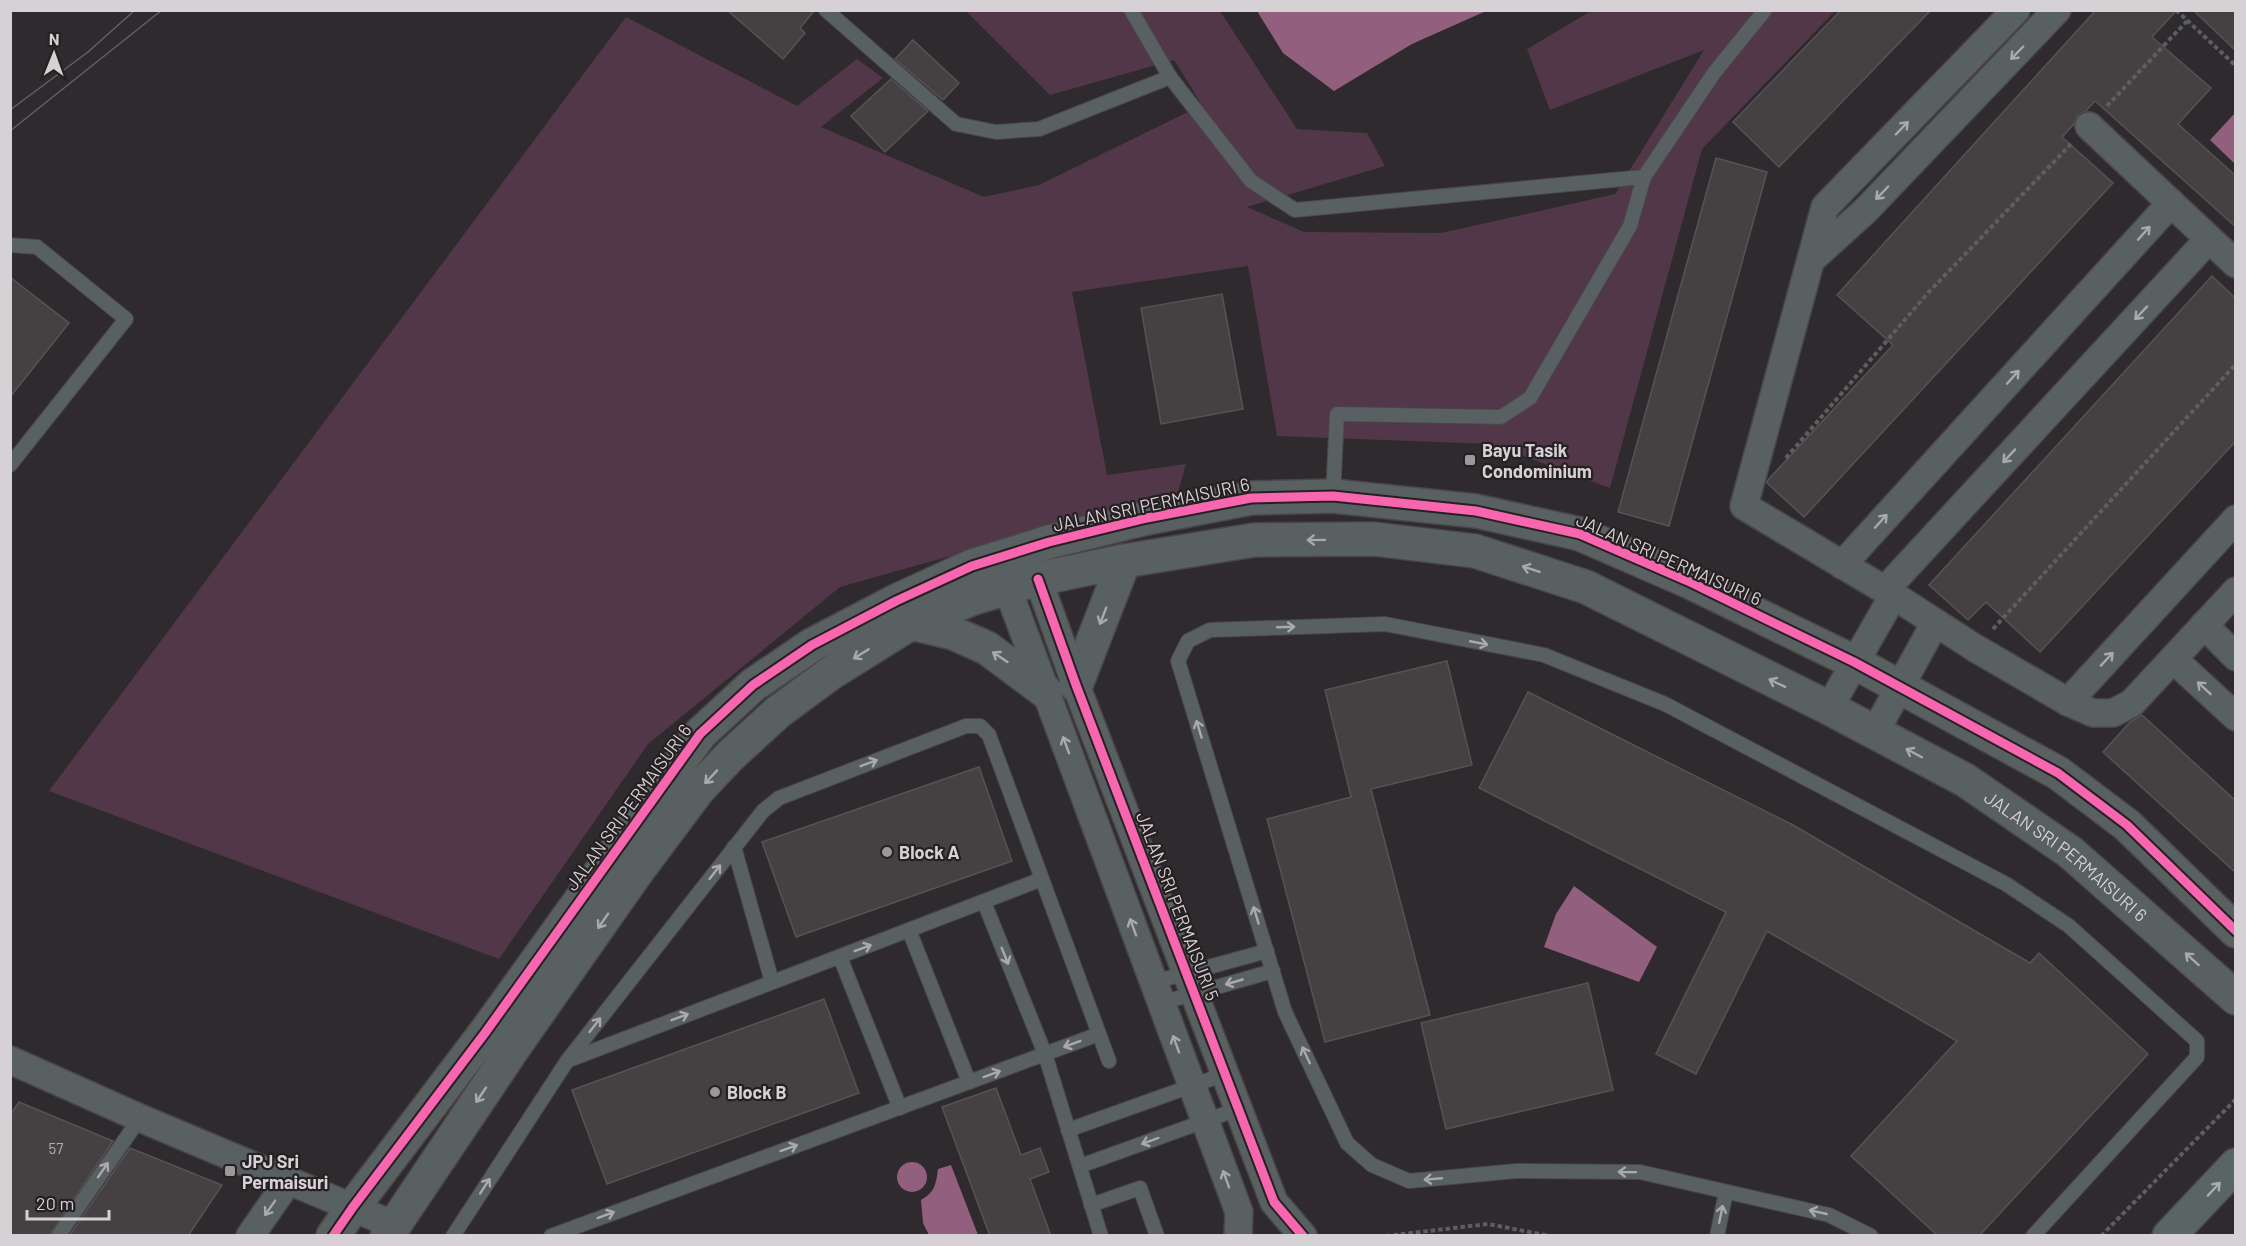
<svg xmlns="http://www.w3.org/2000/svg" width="2246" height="1246" font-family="Barlow,sans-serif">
	<rect width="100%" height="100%" fill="#2f2a2d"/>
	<!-- green -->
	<path fill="#523748" d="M966 11H1220L1297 129 1367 133 1385 166 1247 207 1304 232 1441 233 1615 194 1704 50 1550 110 1527 49 1591 11H1835L1702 149 1610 488 1491 444 1277 436 1248 266 1072 292 1107 475 1186 464 1178 492 840 587 648 744 499 959 49 791 626 17 797 106 857 59 883 78 821 127 984 197 1039 185 1202 105 1174 60 1050 95Z"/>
	<!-- water -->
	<g fill="#92607e">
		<path d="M1257 11H1486L1412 44 1334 91 1283 53Z"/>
		<path d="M2235 113V164L2210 140Z"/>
		<path d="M1574 886 1657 947 1639 982 1544 947 1556 914Z"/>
		<circle cx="912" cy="1177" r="15"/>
		<path d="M951 1165 978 1235H929L923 1223 921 1200C935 1192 936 1184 938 1169Z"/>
	</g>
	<!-- building -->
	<g fill="#454143" stroke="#565255" stroke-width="1.5">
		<path d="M727 10H815L800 28 805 33 783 59Z"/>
		<path d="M1841 10H1931L1779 167 1733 122Z"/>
		<path d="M2096 10H2177L2152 37 2211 88 2178 124 2235 175V226L2095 101 2086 111 2077 116 2074 124 2062 137 2113 183 1804 517 1767 483V481L1893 345 1837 295Z"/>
		<path d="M2193 10H2235V50L2213 29Z"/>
		<path d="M913 40 959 83 943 100 895 59Z"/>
		<path d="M891 79 928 111 885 152 851 116Z"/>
		<path d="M1716 158 1767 172 1669 526 1618 512Z"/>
		<path d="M2212 276 2235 298V442L2040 652 1986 602 1968 620 1929 585Z"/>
		<path d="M10 277 69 323 10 397Z"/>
		<path d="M1222 294 1243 409 1161 424 1141 308Z"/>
		<path d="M1447 661 1472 765 1371 789 1430 1015 1325 1042 1267 819 1351 797 1325 690Z"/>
		<path d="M1528 692 1793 825 2030 963 2039 953 2148 1054 1979 1236H1938L1851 1156 1957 1041 1767 931 1696 1074 1656 1054 1726 912 1479 788Z"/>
		<path d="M2142 715 2235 800V872L2103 752 2130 722Z"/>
		<path d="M979 767 1012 861 796 937 762 842Z"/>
		<path d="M1588 983 1613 1090 1446 1129 1421 1023Z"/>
		<path d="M824 999 859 1093 607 1184 572 1090Z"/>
		<path d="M996 1088 1021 1155 1040 1148 1049 1172 1030 1179 1051 1236H990L942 1107Z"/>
		<path d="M19 1102 113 1141 49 1236H10V1115Z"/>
		<path d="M130 1148 222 1185 188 1236H69Z"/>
	</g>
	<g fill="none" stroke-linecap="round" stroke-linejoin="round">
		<defs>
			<g id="service">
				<path d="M826 10 956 124 996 132 1039 129 1170 77"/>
				<path d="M1131 10 1170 77 1251 181 1295 210 1644 177 1714 73 1765 10"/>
				<path d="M10 245 37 247 126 319 10 465"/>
				<path d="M1333 496 1337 414 1501 417 1530 398 1630 226 1644 177"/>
				<path d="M734 847 772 982"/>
				<path d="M984 902 1045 1054 1101 1236"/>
				<path d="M909 930 969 1082"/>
				<path d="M840 957 900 1108"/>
				<path d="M1154 982 1267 951"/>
				<path d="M1161 1003 1273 971"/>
				<path d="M569 1060 1042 879"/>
				<path d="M1068 1130 1225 1074"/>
				<path d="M1080 1166 1238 1109"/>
				<path d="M1091 1205 1140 1188 1157 1236"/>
				<path d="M58 1236 140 1118"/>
				<path d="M453 1236 567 1061 763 811 779 798 966 726H980L989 735 1109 1061"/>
				<path d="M551 1236 1099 1034"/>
				<path d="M1717 1236 1726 1192"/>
				<path d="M1871 1236 1829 1215 1640 1172 1516 1171 1409 1181 1372 1165 1347 1143 1285 1012 1178 661 1188 641 1210 630 1385 624 1544 655 1665 704 2006 884 2069 926 2197 1041V1057L2033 1236"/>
			</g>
			<g id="minor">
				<path d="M2016 10 1825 207 1744 506 1885 590 1975 648 2068 702 2093 713H2113L2132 703 2236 591"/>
				<path d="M2089 126 2236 264"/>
				<path d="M1812 259 1866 210 2057 10"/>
				<path d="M1842 565 2171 203"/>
				<path d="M1038 579 1076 685 1274 1202 1303 1236"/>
				<path d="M1007 587 1239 1212 1238 1236"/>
				<path d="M1885 590 2209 239"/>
				<path d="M2204 625 2236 657"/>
				<path d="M2173 659 2236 717"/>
				<path d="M2068 702 2236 519"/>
				<path d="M1829 708 1893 596"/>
				<path d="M1875 732 1935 623"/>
				<path d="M10 1060 140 1118 394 1225"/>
				<path d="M250 1236 289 1180"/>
			</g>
			<g id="tertiary">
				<path d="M911 623 953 633 987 648 1046 692"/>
				<path d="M1076 685 1124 561"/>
				<path d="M333 1236 353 1207 485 1033 700 734 753 685 812 645 896 601 972 566 1049 542 1147 518 1251 498 1333 496 1476 511 1580 534 1688 581 1854 662 2058 773 2127 825 2236 931"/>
				<path id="s1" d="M387 1236 514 1047 636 873 698 790 730 756 778 712 831 673 911 623 974 598 1038 579 1124 561 1254 540 1374 539 1475 551 1586 587 1829 708 1965 780 2070 852 2236 998"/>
			</g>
			<path id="secondary" d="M2169 1236 2236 1165"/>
		</defs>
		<!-- service casing -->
		<use href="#service" stroke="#494648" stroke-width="16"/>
		<!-- minor casing -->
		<use href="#minor" stroke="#494648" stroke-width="30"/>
		<!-- tertiary casing -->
		<use href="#tertiary" stroke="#494648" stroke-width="36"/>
		<!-- secondary casing -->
		<use href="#secondary" stroke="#494648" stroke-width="36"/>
		<!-- path -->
		<g stroke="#5a5f60" stroke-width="4" stroke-dasharray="4.5 3" stroke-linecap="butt">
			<path d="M2176 10 2236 66"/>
			<path d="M2107 106 2187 21"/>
			<path d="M1786 458 1927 294 2071 144"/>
			<path d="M1993 629 2236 364"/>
			<path d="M1386 1236 1488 1224 1550 1236"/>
			<path d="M2101 1236 2236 1099"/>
		</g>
		<!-- service -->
		<use href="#service" stroke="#586061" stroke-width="14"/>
		<!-- minor -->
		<use href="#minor" stroke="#586061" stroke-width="27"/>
		<!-- tertiary -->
		<use href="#tertiary" stroke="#586061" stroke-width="33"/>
		<!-- secondary -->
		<use href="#secondary" stroke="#596465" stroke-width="33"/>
		<!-- tram -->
		<g stroke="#5e6263" stroke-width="1.5">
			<path d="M10 110 88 52 135 10"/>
			<path d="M10 131 162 10"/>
		</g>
		<defs>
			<g id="cycleway">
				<path d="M1038 579 1076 685 1274 1202 1303 1236"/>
				<path d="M333 1236 353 1207 485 1033 700 734 753 685 812 645 896 601 972 566 1049 542 1147 518 1251 498 1333 496 1476 511 1580 534 1688 581 1854 662 2058 773 2127 825 2236 931"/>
			</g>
		</defs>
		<!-- cycleway casing -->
		<use href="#cycleway" stroke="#262023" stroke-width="13"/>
		<!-- cycleway -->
		<use href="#cycleway" stroke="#f766af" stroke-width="9"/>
	</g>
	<!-- one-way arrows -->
	<defs><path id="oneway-shaft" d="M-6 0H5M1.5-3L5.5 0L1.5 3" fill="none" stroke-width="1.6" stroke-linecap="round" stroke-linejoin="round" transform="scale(1.5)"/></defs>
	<g stroke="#aaa9ac">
		<use href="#oneway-shaft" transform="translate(2017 53) rotate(134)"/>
		<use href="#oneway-shaft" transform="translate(1902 128) rotate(-46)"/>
		<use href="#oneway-shaft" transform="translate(1882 193) rotate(134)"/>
		<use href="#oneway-shaft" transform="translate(2144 233) rotate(-48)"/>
		<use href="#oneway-shaft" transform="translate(2141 313) rotate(133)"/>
		<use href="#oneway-shaft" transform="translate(2013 377) rotate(-48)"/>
		<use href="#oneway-shaft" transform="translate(2009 456) rotate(133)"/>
		<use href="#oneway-shaft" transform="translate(1881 521) rotate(-48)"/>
		<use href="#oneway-shaft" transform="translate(1316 540) rotate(179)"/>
		<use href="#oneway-shaft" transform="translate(1531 569) rotate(-162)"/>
		<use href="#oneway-shaft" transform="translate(1103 616) rotate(111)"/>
		<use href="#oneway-shaft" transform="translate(1286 627) rotate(-2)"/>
		<use href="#oneway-shaft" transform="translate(1479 643) rotate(11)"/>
		<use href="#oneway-shaft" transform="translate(861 654) rotate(148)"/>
		<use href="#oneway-shaft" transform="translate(1000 657) rotate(-146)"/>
		<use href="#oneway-shaft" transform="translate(2107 659) rotate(-47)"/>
		<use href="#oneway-shaft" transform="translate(1777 683) rotate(-154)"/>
		<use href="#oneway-shaft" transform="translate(2204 688) rotate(-137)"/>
		<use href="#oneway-shaft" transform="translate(1199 729) rotate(-107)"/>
		<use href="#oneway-shaft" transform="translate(1066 745) rotate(-110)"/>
		<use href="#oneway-shaft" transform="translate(1914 753) rotate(-152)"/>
		<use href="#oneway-shaft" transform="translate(869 763) rotate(-21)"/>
		<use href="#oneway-shaft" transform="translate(711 777) rotate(133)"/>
		<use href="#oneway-shaft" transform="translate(715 872) rotate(-52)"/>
		<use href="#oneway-shaft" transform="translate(1256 915) rotate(-107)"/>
		<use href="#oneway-shaft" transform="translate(603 921) rotate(125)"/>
		<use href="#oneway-shaft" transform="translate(1133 927) rotate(-110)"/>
		<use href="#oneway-shaft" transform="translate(863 948) rotate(-21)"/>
		<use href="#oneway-shaft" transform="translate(1005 956) rotate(68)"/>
		<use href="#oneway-shaft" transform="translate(2192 959) rotate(-138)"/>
		<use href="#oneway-shaft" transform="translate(1234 982) rotate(164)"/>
		<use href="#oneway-shaft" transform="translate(680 1017) rotate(-21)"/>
		<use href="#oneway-shaft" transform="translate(595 1025) rotate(-52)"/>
		<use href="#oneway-shaft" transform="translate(1072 1044) rotate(160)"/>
		<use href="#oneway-shaft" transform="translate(1176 1044) rotate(-110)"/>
		<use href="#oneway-shaft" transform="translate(1306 1055) rotate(-115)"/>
		<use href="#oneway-shaft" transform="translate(992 1074) rotate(-20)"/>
		<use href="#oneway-shaft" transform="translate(481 1095) rotate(124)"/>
		<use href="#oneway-shaft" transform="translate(1150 1141) rotate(160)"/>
		<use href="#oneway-shaft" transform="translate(789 1148) rotate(-20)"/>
		<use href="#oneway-shaft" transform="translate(103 1170) rotate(-55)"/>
		<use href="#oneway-shaft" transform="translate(1627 1172) rotate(-179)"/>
		<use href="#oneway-shaft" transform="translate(1226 1179) rotate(-110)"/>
		<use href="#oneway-shaft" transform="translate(1433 1179) rotate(175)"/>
		<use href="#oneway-shaft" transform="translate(485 1186) rotate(-57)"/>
		<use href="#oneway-shaft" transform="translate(270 1208) rotate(125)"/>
		<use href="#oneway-shaft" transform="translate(1818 1212) rotate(-167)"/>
		<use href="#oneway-shaft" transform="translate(1721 1214) rotate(-78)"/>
		<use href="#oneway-shaft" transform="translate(606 1215) rotate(-20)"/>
	</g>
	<use stroke="#aaabad" href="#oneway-shaft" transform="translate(2214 1189) rotate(-47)"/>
	<!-- markers -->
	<g fill="#9c979a" stroke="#262023" stroke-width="2">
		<rect x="1464" y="454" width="12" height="12" rx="3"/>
		<circle cx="887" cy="852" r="6"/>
		<circle cx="715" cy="1092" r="6"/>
		<rect x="224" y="1165" width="12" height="12" rx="3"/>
	</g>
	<g text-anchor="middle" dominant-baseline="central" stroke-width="4.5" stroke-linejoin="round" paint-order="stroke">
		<!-- number labels -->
		<g font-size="15" fill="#b2adb0">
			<text x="56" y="1148">57</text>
		</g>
		<!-- poi labels -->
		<g font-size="18" font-weight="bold" fill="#d6d1d4" stroke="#262023" text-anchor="start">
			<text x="1482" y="450">Bayu Tasik<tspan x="1482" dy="21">Condominium</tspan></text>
			<text x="899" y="852">Block A</text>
			<text x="727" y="1092">Block B</text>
			<text x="242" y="1161">JPJ Sri<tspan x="242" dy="21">Permaisuri</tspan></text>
		</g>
		<!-- street labels -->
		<g font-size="18" fill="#d6d1d4" stroke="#262023">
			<text transform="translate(1151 504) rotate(-12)">JALAN SRI PERMAISURI 6</text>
			<text transform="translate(1669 559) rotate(24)">JALAN SRI PERMAISURI 6</text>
			<text transform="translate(628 807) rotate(-54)">JALAN SRI PERMAISURI 6</text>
			<text stroke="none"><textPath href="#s1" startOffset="2060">JALAN SRI PERMAISURI 6</textPath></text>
			<text transform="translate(1178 906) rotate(69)">JALAN SRI PERMAISURI 5</text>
		</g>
	</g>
	<!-- border -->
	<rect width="2246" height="1246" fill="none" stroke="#d6d1d4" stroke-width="24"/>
	<!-- north arrow -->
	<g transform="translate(54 54) rotate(1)" stroke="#262023" stroke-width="4.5" paint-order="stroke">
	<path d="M0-4.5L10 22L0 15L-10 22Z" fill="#d6d1d4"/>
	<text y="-9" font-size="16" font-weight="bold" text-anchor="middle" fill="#d6d1d4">N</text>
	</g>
	<!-- scale -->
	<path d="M27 1210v9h82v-9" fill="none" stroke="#d6d1d4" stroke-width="3"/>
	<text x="36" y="1210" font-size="18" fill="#d6d1d4" stroke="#262023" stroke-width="4.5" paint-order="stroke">20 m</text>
</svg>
